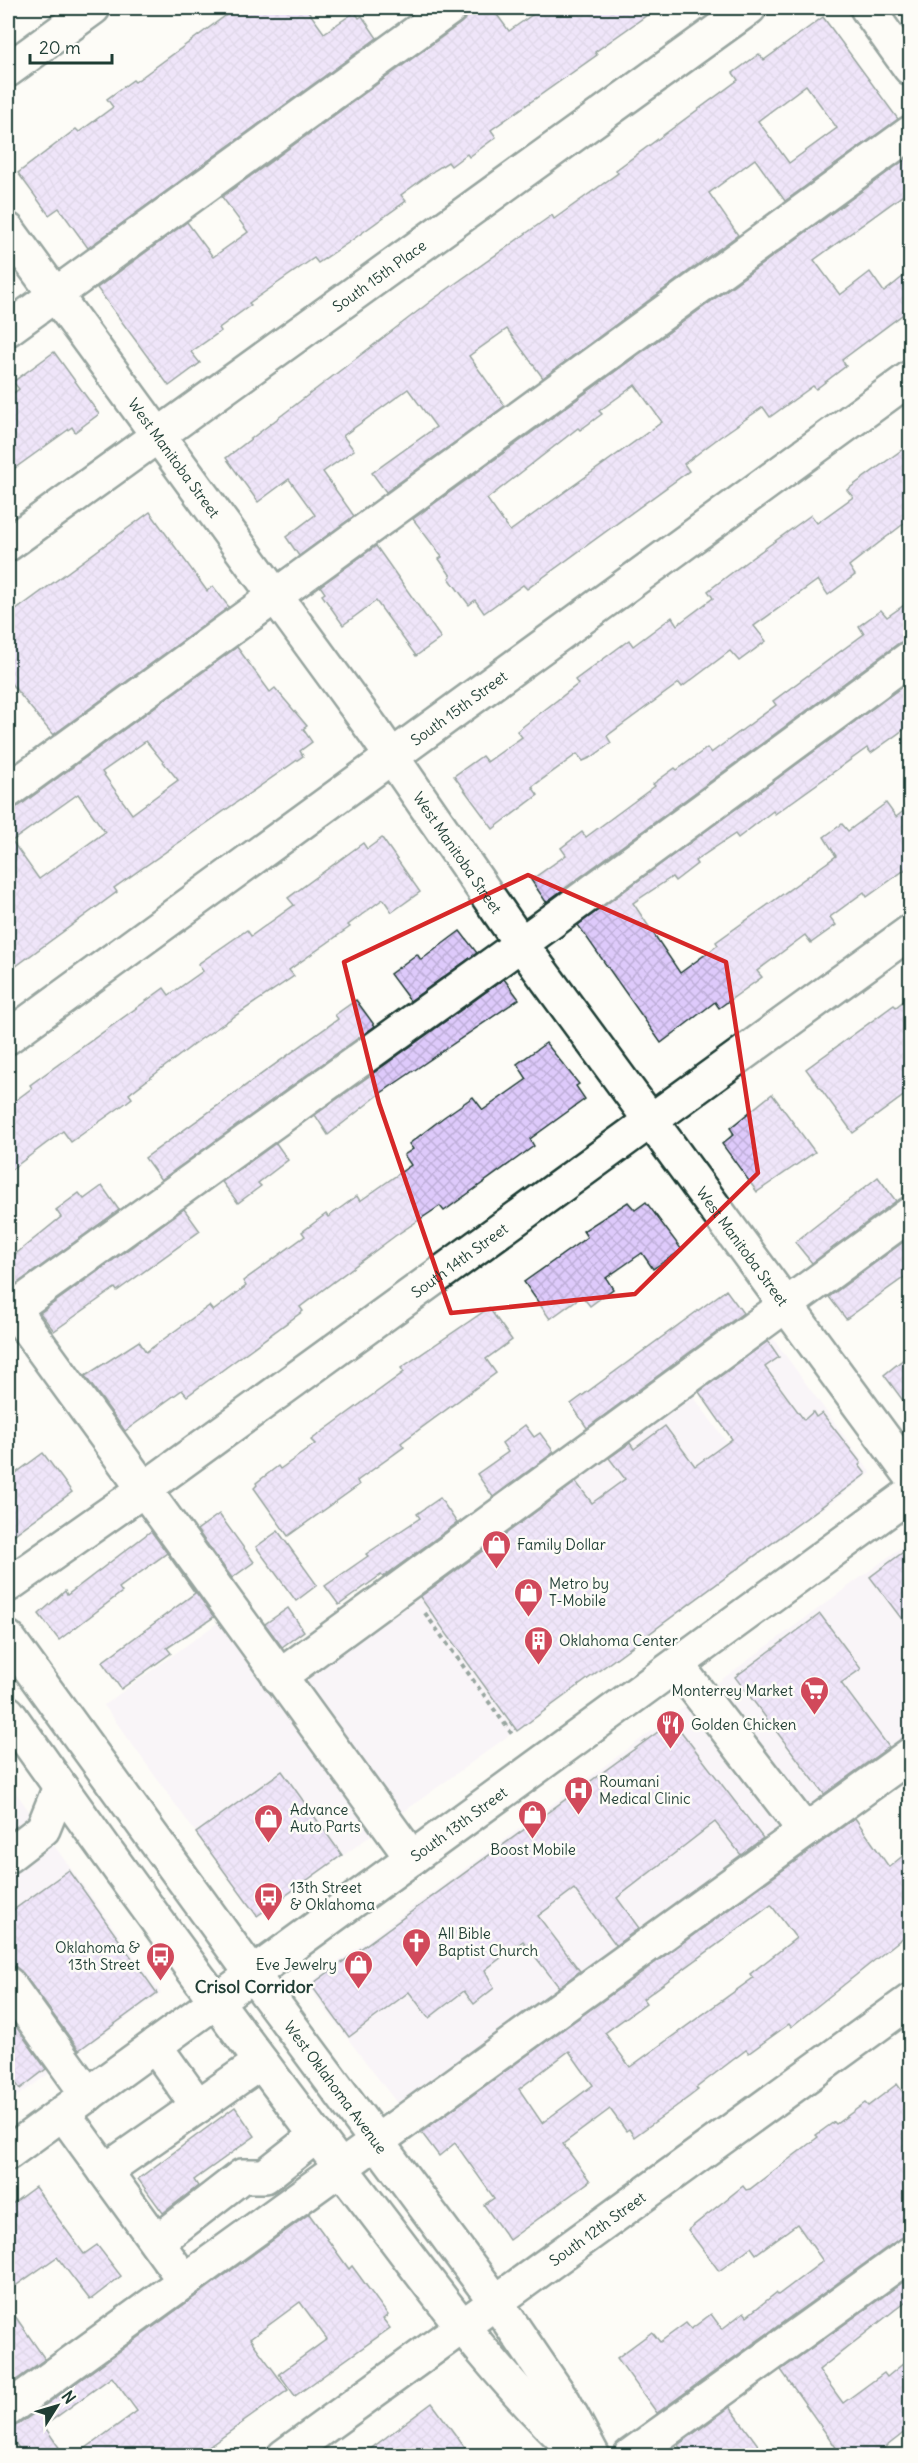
<svg xmlns="http://www.w3.org/2000/svg" width="918" height="2463" font-family="Delius,sans-serif">
	<defs>
		<pattern id="building-cross-hatch" width="8" height="8" patternUnits="userSpaceOnUse" patternTransform="scale(1.5)"><rect width="8" height="8" fill="#decafb"/><path d="M0 0l8 8M0 8l8-8" fill="none" stroke="#beaed8"/></pattern>
	</defs>
	<rect width="100%" height="100%" fill="#fdfcf7"/>
	<filter id="ink" filterUnits="userSpaceOnUse"><feTurbulence type="fractalNoise" baseFrequency=".0167" numOctaves="2"/><feDisplacementMap in="SourceGraphic" scale="12" xChannelSelector="R" yChannelSelector="G"/><feConvolveMatrix kernelMatrix="1 2 1 2 8 2 1 2 1" color-interpolation-filters="sRGB"/></filter>
	<g filter="url(#ink)">
		<!-- built -->
		<g fill="#f4edf8">
			<path d="M767 1330 871 1473 821 1510 721 1364Z"/>
			<path d="M688 1389 791 1531 257 1918 104 1705 227 1616 281 1688Z"/>
			<path d="M910 1541V1747L403 2111 307 1985Z"/>
			<path d="M8 1782 161 1993 8 2103Z"/>
		</g>
		<!-- building -->
		<g fill="url(#building-cross-hatch)" stroke="#1f3d34" stroke-width="1.5" fill-rule="evenodd">
			<path d="M236 8H306L324 33 355 12 359 18 362 16 377 38 88 248 59 208 49 215 18 173 76 129 79 132 113 107 107 99 133 80 135 82Z"/>
			<path d="M476 8H492L509 31 542 8H657L595 52 597 55 491 130 496 137 469 157 467 154 451 166 448 162 435 170 401 195 406 201 348 243 318 263 314 258 249 303 251 305 219 328 221 331 191 352 200 363 169 386 97 288 187 222 213 257 248 232 222 197 461 23Z"/>
			<path d="M823 17 898 119 785 201 755 159 709 193 738 235 543 378 507 329 469 356 505 406 386 492 372 473 436 427 408 389 343 436 354 450 323 472 354 516 299 556 286 537 315 515 289 479 258 502 226 458 435 298 552 215 554 219 618 173 616 170 738 80 733 73 759 54 764 60ZM806 85 837 128 789 163 758 121Z"/>
			<path d="M910 156V190L814 260 840 295 870 272 884 292 910 271V309L842 360 846 366 816 389 813 386 770 417 763 407 720 437 684 464 689 471 527 589 523 585 484 613 475 600 469 605 449 578 451 576 439 559 442 557 413 519ZM635 385 662 422 510 531 487 499 578 428 580 430 602 414 599 411Z"/>
			<path d="M54 352 99 414 75 432 72 427 8 473V397L19 389 13 382Z"/>
			<path d="M910 444V519L849 566 855 575 828 595 818 580 754 626 766 641 739 661 730 651 682 687 679 683 607 736 611 743 592 757 583 761 577 754 532 787 538 795 493 829 454 776 482 756 487 762 522 737 517 731 578 684 575 680 629 640 633 646 672 617 677 625 713 598 708 591 742 565 811 515 817 523 853 497 847 490Z"/>
			<path d="M150 512 207 591 213 586 229 607 53 735 8 680V616Z"/>
			<path d="M376 546 441 638 416 656 376 601 343 625 322 595 325 593 320 586Z"/>
			<path d="M910 601V640L899 643 546 902 531 880 566 855 561 848 582 832 586 837 655 786 653 784 675 768 677 770 707 748 711 753 776 705 773 701 864 634 859 626 881 610 887 617Z"/>
			<path d="M237 647 270 692 275 688 307 726 303 729 312 742 300 751 303 756 114 888 117 892 8 972V809L19 806ZM146 741 178 780 132 814 102 772ZM78 794 105 832 39 879 12 841Z"/>
			<path d="M910 681V725L871 753 867 748 775 814 773 811 738 838 735 834 695 861 697 864 675 881 672 877 633 903 680 973 718 945 716 942 836 856 824 837 842 824 848 831 886 803 896 817 910 806V866L867 897 864 892 830 917 836 925 811 943 805 935 757 971 762 977 719 1008 715 1002 661 1043 578 925Z"/>
			<path d="M382 838 420 892 392 912 383 899 348 925 350 927 289 970 294 976 201 1039 129 1094 132 1098 123 1105 71 1142 63 1131 8 1172V1106L32 1088 30 1085 164 988 169 995 203 971 198 964 247 930 251 936 294 905 288 898 363 843 367 849Z"/>
			<path d="M460 931 477 953 410 1001 390 974 417 954 421 960Z"/>
			<path d="M504 979 519 999 381 1093 328 1135 315 1115Z"/>
			<path d="M910 996V1091L853 1133 806 1069 894 1005 896 1007Z"/>
			<path d="M356 1000 375 1026 161 1180 145 1158 338 1019 335 1015Z"/>
			<path d="M546 1043 579 1084 576 1086 585 1099 530 1139 534 1146 444 1211 440 1206 395 1236 300 1307 303 1311 187 1396 182 1390 125 1431 85 1376 139 1341 146 1352 209 1306 213 1311 246 1286 243 1281 305 1236 302 1232 326 1214 328 1217 357 1196 360 1201 411 1165 404 1155 413 1149 409 1144 444 1117 473 1097 483 1110 527 1079 517 1064Z"/>
			<path d="M772 1094 815 1152 757 1192 722 1144 734 1134 730 1128Z"/>
			<path d="M276 1143 288 1160 258 1183 261 1186 238 1203 222 1182Z"/>
			<path d="M878 1177 896 1201 812 1263 795 1242Z"/>
			<path d="M102 1186 119 1210 15 1285 8 1284V1260L61 1217 56 1210 79 1193 84 1199Z"/>
			<path d="M628 1202 635 1210 646 1202 682 1250 653 1269 642 1253 606 1278 613 1289 590 1306 582 1296 550 1319 524 1282 587 1237 583 1231Z"/>
			<path d="M184 1209 200 1231 117 1291 115 1288 54 1331 40 1313Z"/>
			<path d="M910 1237V1273L846 1319 829 1297Z"/>
			<path d="M726 1290 743 1313 587 1428 571 1404Z"/>
			<path d="M489 1308 512 1340 486 1359 496 1373 401 1443 404 1447 357 1481 359 1485 288 1536 254 1488 257 1485 256 1483 278 1466 280 1469 315 1444 311 1440 404 1372 401 1368Z"/>
			<path d="M768 1341 779 1357 765 1367 804 1420 813 1412 816 1417 822 1413 861 1463 859 1465 866 1474 517 1731 420 1597 576 1482 592 1503 625 1479 609 1458 630 1443 634 1449 665 1426 695 1466 732 1439 699 1392Z"/>
			<path d="M910 1354V1410L884 1375Z"/>
			<path d="M525 1425 534 1437 540 1433 554 1452 493 1497 477 1474 508 1452 502 1443Z"/>
			<path d="M43 1453 72 1492 8 1539V1479Z"/>
			<path d="M440 1498 457 1523 383 1577 381 1575 339 1605 325 1586 368 1556 366 1554 420 1518 417 1514Z"/>
			<path d="M219 1514 254 1562 232 1578 197 1530Z"/>
			<path d="M151 1531 167 1553 119 1588 122 1592 59 1640 39 1614 65 1591 67 1595Z"/>
			<path d="M278 1531 317 1585 296 1601 256 1547Z"/>
			<path d="M910 1547V1630L870 1577Z"/>
			<path d="M167 1553 214 1617 167 1648 171 1653 121 1689 102 1662 195 1593Z"/>
			<path d="M288 1608 304 1631 282 1647 265 1624Z"/>
			<path d="M820 1614 861 1669 841 1683 889 1747 824 1794 735 1677Z"/>
			<path d="M673 1721 763 1838 741 1855 715 1822 617 1898 639 1928 616 1945 574 1889 538 1916 580 1971 559 1987 523 1941 485 1970 494 1988 474 2004 464 1991 429 2018 409 1992 349 2037 311 1985Z"/>
			<path d="M282 1771 342 1855 257 1916 196 1833Z"/>
			<path d="M855 1818 889 1867 910 1850V1932L791 2027 789 2024 749 2053 746 2050 696 2088 698 2090 689 2097 634 2137 629 2129 626 2131 610 2109 563 2144 590 2181 509 2240 484 2205 494 2198 455 2143 439 2156 421 2132ZM771 1905 796 1938 750 1974 753 1978 630 2067 605 2033 646 2003 643 1999ZM569 2051 593 2085 542 2123 519 2089Z"/>
			<path d="M69 1870 157 1993 79 2050 23 1973 16 1967 8 1965V1914Z"/>
			<path d="M8 2015 46 2069 20 2089 8 2072Z"/>
			<path d="M897 2084 910 2102V2236L899 2239 657 2413 617 2358 652 2332 660 2342 686 2323 691 2329 711 2314 722 2329 744 2312 747 2316 776 2293 778 2295 823 2261 797 2224 756 2254 751 2247 719 2271 688 2230 743 2186 746 2190 750 2189 818 2137 816 2135 834 2122 836 2124 865 2103 868 2106Z"/>
			<path d="M235 2107 255 2136 194 2180 198 2186 163 2213 138 2179Z"/>
			<path d="M35 2187 84 2254 97 2245 121 2276 90 2300 57 2257 8 2291V2207Z"/>
			<path d="M309 2214 349 2269 352 2266 388 2315 383 2319 390 2328 295 2396 279 2374 327 2339 300 2302 250 2339 288 2390 196 2456H75L137 2411 112 2377 44 2426 65 2456H24L8 2432V2427L19 2424Z"/>
			<path d="M910 2277V2298L819 2370 843 2403 884 2373 887 2377 910 2358V2428L874 2456H842L781 2370Z"/>
			<path d="M8 2306 45 2359 8 2386Z"/>
			<path d="M432 2403 471 2456H361Z"/>
			<path d="M730 2407 766 2456H686L678 2445Z"/>
		</g>
		<g fill="none" stroke-linecap="round" stroke-linejoin="round">
			<defs>
				<g id="minor">
					<path d="M867 8 910 68"/>
					<path d="M8 70 93 8"/>
					<path id="s1" d="M8 230 374 731 521 944 910 1474"/>
					<path d="M8 329 450 8"/>
					<path id="s2" d="M8 544 749 8"/>
					<path d="M8 791 910 133"/>
					<path id="s3" d="M8 1037 910 378"/>
					<path d="M8 1302 412 1858"/>
					<path d="M13 1309 521 944 910 658"/>
					<path id="s4" d="M8 1585 143 1490 910 932"/>
					<path d="M677 1665 805 1831"/>
					<path d="M279 1677 910 1214"/>
					<path d="M8 1856 43 1829 60 1787"/>
					<path d="M8 1984 88 2095"/>
					<path d="M155 2046 198 2106"/>
					<path d="M63 2113 184 2280"/>
					<path id="s5" d="M8 2153 910 1494"/>
					<path d="M105 2171 261 2062"/>
					<path d="M157 2242 242 2176H265L317 2135"/>
					<path d="M8 2409 910 1755"/>
					<path id="s6" d="M284 2456 910 2001"/>
					<path d="M630 2456 910 2254"/>
				</g>
				<g id="major">
					<path id="s7" d="M8 1638 252 1974 496 2302 564 2402 593 2456"/>
					<path d="M8 1713C120 1872 236 2030 354 2185 426 2278 494 2377 582 2456"/>
				</g>
			</defs>
			<!-- minor casing -->
			<use href="#minor" stroke="#1f3d34" stroke-width="38"/>
			<!-- major casing -->
			<use href="#major" stroke="#1f3d34" stroke-width="38"/>
			<!-- path -->
			<path stroke="#1f3d34" stroke-width="4" stroke-dasharray="4.5 4.5" stroke-linecap="butt" d="M425 1613 514 1737"/>
			<!-- minor -->
			<use href="#minor" stroke="#fdfcf7" stroke-width="33"/>
			<!-- major -->
			<use href="#major" stroke="#fdfcf7" stroke-width="33"/>
		</g>
	</g>
	<!-- marked area -->
	<path d="M0 0H918V2463H0ZM528 875 726 962 758 1173 635 1294 451 1313 379 1103 344 962Z" fill="#fdfcf7" fill-opacity=".55" fill-rule="evenodd"/>
	<path fill="none" stroke="#d62828" stroke-width="4.5" stroke-linejoin="round" d="M528 875 726 962 758 1173 635 1294 451 1313 379 1103 344 962Z"/>
	<!-- icons -->
	<defs>
		<symbol id="shop-pin" viewBox="-11 -11 22 30"><path d="M0 17L-7.5 6A9.5 9.5 0 1 1 7.5 6Z" fill="#d1495b" stroke="#fdfcf7"/><path d="M-5-2.5h2.3a2.7 3.5 0 0 1 5.4 0H5L5.5 6h-11ZM-1.5-2.5h3a1.5 2.3 0 0 0-3 0Z" fill="#fff"/></symbol>
		<symbol id="building-pin" viewBox="-11 -11 22 30"><path d="M0 17L-7.5 6A9.5 9.5 0 1 1 7.5 6Z" fill="#d1495b" stroke="#fdfcf7"/><path d="M-4-6H4V6H1V3H-1V6H-4ZM-2.5-4.3h1.7v1.8h-1.7ZM.8-4.3h1.7v1.8H.8ZM-2.5-1h1.7V.8h-1.7ZM.8-1h1.7V.8H.8Z" fill="#fff"/></symbol>
		<symbol id="supermarket-pin" viewBox="-11 -11 22 30"><path d="M0 17L-7.5 6A9.5 9.5 0 1 1 7.5 6Z" fill="#d1495b" stroke="#fdfcf7"/><path d="M-6-5.5h2.5l.6 2H6L4.5 2H-2.5L-4.4-4H-6ZM-1.5 3.2a1.3 1.3 0 1 0 .1 0ZM3 3.2a1.3 1.3 0 1 0 .1 0Z" fill="#fff"/></symbol>
		<symbol id="restaurant-pin" viewBox="-11 -11 22 30"><path d="M0 17L-7.5 6A9.5 9.5 0 1 1 7.5 6Z" fill="#d1495b" stroke="#fdfcf7"/><path d="M-5-6h1v4h1v-4h1v4h1v-4h1v5L-1.5 .5V6h-2V.5L-5-1ZM5-6V6H3V1.5H1.5Q1.5-4 5-6Z" fill="#fff"/></symbol>
		<symbol id="hospital-pin" viewBox="-11 -11 22 30"><path d="M0 17L-7.5 6A9.5 9.5 0 1 1 7.5 6Z" fill="#d1495b" stroke="#fdfcf7"/><path d="M-5-5h3v3.5h4V-5h3V5h-3V1.5h-4V5h-3Z" fill="#fff"/></symbol>
		<symbol id="bus-pin" viewBox="-11 -11 22 30"><path d="M0 17L-7.5 6A9.5 9.5 0 1 1 7.5 6Z" fill="#d1495b" stroke="#fdfcf7"/><path d="M-5-6H5V4H4V6H2V4H-2V6H-4V4H-5ZM-3.5-4V0h7V-4ZM-3.5 1.2v1.5H-2V1.2ZM2 1.2v1.5H3.5V1.2Z" fill="#fff"/></symbol>
		<symbol id="church-pin" viewBox="-11 -11 22 30"><path d="M0 17L-7.5 6A9.5 9.5 0 1 1 7.5 6Z" fill="#d1495b" stroke="#fdfcf7"/><path d="M-1.2-6h2.4v3.5h3.3v2.4h-3.3V6h-2.4V-.1h-3.3v-2.4h3.3Z" fill="#fff"/></symbol>
	</defs>
	<g fill-rule="evenodd">
		<use href="#shop-pin" x="480" y="1528" width="33" height="45"/>
		<use href="#shop-pin" x="512" y="1576" width="33" height="45"/>
		<use href="#building-pin" x="522" y="1624" width="33" height="45"/>
		<use href="#supermarket-pin" x="798" y="1674" width="33" height="45"/>
		<use href="#restaurant-pin" x="654" y="1708" width="33" height="45"/>
		<use href="#hospital-pin" x="562" y="1774" width="33" height="45"/>
		<use href="#shop-pin" x="516" y="1798" width="33" height="45"/>
		<use href="#shop-pin" x="252" y="1802" width="33" height="45"/>
		<use href="#bus-pin" x="252" y="1880" width="33" height="45"/>
		<use href="#church-pin" x="400" y="1926" width="33" height="45"/>
		<use href="#bus-pin" x="144" y="1940" width="33" height="45"/>
		<use href="#shop-pin" x="342" y="1948" width="33" height="45"/>
	</g>
	<g text-anchor="middle" dominant-baseline="central" stroke-width="5" stroke-linejoin="round" paint-order="stroke">
		<!-- street labels -->
		<g font-size="15" fill="#1f3d34" stroke="#fdfcf7">
			<text stroke="none"><textPath href="#s2" startOffset="458">South 15th Place</textPath></text>
			<text stroke="none"><textPath href="#s1" startOffset="282">West Manitoba Street</textPath></text>
			<text stroke="none"><textPath href="#s3" startOffset="558">South 15th Street</textPath></text>
			<text stroke="none"><textPath href="#s1" startOffset="768">West Manitoba Street</textPath></text>
			<text stroke="none"><textPath href="#s1" startOffset="1254">West Manitoba Street</textPath></text>
			<text stroke="none"><textPath href="#s4" startOffset="556">South 14th Street</textPath></text>
			<text stroke="none"><textPath href="#s5" startOffset="558">South 13th Street</textPath></text>
			<text stroke="none"><textPath href="#s7" startOffset="556">West Oklahoma Avenue</textPath></text>
			<text stroke="none"><textPath href="#s6" startOffset="387">South 12th Street</textPath></text>
		</g>
		<!-- poi labels -->
		<g font-size="15" fill="#1f3d34" stroke="#fdfcf7" text-anchor="start">
			<text x="517" y="1544">Family Dollar</text>
			<text x="549" y="1583">Metro by<tspan x="549" dy="17">T-Mobile</tspan></text>
			<text x="559" y="1640">Oklahoma Center</text>
			<text x="793" y="1690" text-anchor="end">Monterrey Market</text>
			<text x="691" y="1724">Golden Chicken</text>
			<text x="599" y="1781">Roumani<tspan x="599" dy="17">Medical Clinic</tspan></text>
			<text x="290" y="1809">Advance<tspan x="290" dy="17">Auto Parts</tspan></text>
			<text x="533" y="1849" text-anchor="middle">Boost Mobile</text>
			<text x="290" y="1887">13th Street<tspan x="290" dy="17">&amp; Oklahoma</tspan></text>
			<text x="438" y="1933">All Bible<tspan x="438" dy="17">Baptist Church</tspan></text>
			<text x="140" y="1947" text-anchor="end">Oklahoma &amp;<tspan x="140" dy="17">13th Street</tspan></text>
			<text x="337" y="1964" text-anchor="end">Eve Jewelry</text>
		</g>
		<!-- quarter labels -->
		<g font-size="18" font-weight="bold" fill="#1f3d34" stroke="#fdfcf7">
			<text x="254" y="1986">Crisol Corridor</text>
		</g>
	</g>
	<!-- margin -->
	<rect width="918" height="2463" fill="none" stroke="#fdfcf7" stroke-width="30"/>
	<rect x="15" y="15" width="888" height="2433" fill="none" stroke="#1f3d34" stroke-width="2" filter="url(#ink)"/>
	<!-- north arrow -->
	<g transform="translate(57 2406) rotate(53)" stroke="#fdfcf7" stroke-width="4.5" paint-order="stroke">
	<path d="M0-4.5L10 22L0 15L-10 22Z" fill="#1f3d34"/>
	<text y="-9" font-size="16" font-weight="bold" text-anchor="middle" fill="#1f3d34">N</text>
	</g>
	<!-- scale -->
	<path d="M30 54v9h82v-9" fill="none" stroke="#1f3d34" stroke-width="3"/>
	<text x="39" y="54" font-size="18" fill="#1f3d34" stroke="#fdfcf7" stroke-width="4.5" paint-order="stroke">20 m</text>
</svg>
